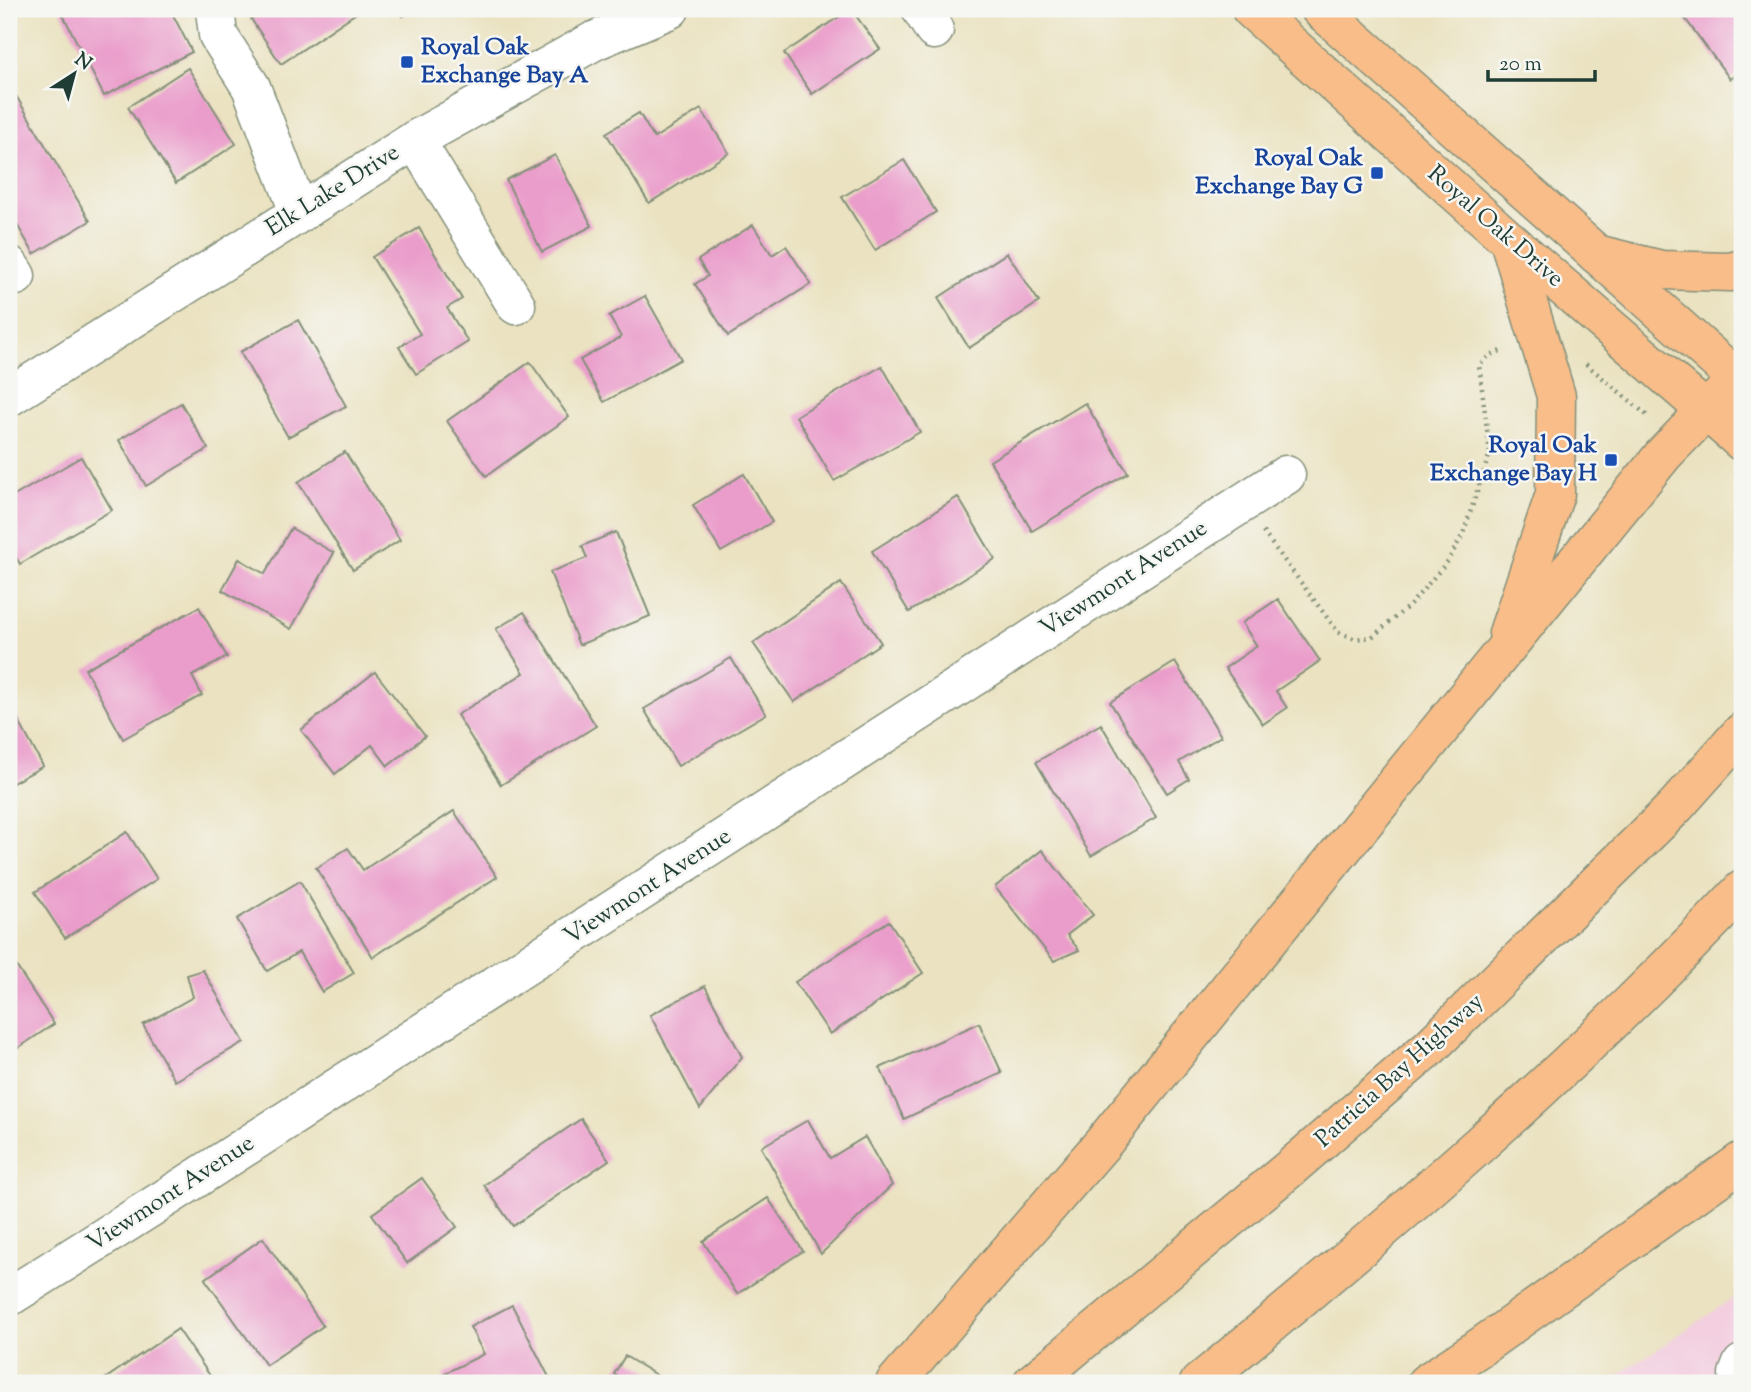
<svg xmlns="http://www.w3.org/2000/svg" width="1751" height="1392" font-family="'Sorts Mill Goudy',serif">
	<rect width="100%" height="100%" fill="#f6f6f2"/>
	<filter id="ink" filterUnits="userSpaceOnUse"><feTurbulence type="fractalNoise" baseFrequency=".0143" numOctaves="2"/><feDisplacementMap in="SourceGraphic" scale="14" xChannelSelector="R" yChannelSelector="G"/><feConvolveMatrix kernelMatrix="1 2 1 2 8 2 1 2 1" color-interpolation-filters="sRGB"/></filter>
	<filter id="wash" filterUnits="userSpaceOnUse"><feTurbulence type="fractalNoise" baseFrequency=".00686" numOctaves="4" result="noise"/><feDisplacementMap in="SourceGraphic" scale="28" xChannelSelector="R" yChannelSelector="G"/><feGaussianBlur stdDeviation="1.57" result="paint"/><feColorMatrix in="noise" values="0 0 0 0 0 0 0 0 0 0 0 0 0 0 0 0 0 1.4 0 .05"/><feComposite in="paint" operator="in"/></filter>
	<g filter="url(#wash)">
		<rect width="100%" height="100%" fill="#eae2c0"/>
		<!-- built -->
		<path fill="#f3cfe0" d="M1742 1292V1383H1607Z"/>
		<g id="blocks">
			<!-- building -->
			<g fill="#ea9dcb">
				<path d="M60 9H170L192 52 104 96Z"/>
				<path d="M267 9H362L281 64 251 19Z"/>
				<path d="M398 9H413L403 16Z"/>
				<path d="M851 9 880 49 812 94 784 53Z"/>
				<path d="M1678 9H1742V70L1730 79Z"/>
				<path d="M188 68 236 144 176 183 128 107Z"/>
				<path d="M9 84 90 221 34 254 9 211Z"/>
				<path d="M701 109 729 153 649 203 606 133 639 113 654 138Z"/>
				<path d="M555 155 592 226 542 252 506 180Z"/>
				<path d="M904 160 936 212 875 250 842 197Z"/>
				<path d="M753 225 772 255 786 246 811 284 728 336 695 284 708 276 698 260Z"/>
				<path d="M419 228 462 299 447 308 468 342 416 374 399 347 420 334 372 257Z"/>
				<path d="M1007 253 1039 302 969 348 938 298Z"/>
				<path d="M645 296 681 359 604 402 580 360 621 337 609 316Z"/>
				<path d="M298 320 346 406 288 437 240 352Z"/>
				<path d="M530 362 569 417 486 476 447 421Z"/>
				<path d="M882 366 920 432 834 481 796 416Z"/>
				<path d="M181 403 208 449 146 486 119 440Z"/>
				<path d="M1085 403 1128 473 1032 531 990 461Z"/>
				<path d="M345 452 400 540 353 570 298 482Z"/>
				<path d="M81 457 112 510 20 564 9 546V499Z"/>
				<path d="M744 474 772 522 721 552 693 505Z"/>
				<path d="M958 497 995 559 909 612 872 551Z"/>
				<path d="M291 528 334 553 291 629 222 590 239 559 265 574Z"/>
				<path d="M616 532 650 616 579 645 550 572 587 558 582 546Z"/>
				<path d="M841 583 881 643 794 702 753 643Z"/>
				<path d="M1278 599 1320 661 1276 691 1287 708 1263 724 1225 668 1257 646 1242 623Z"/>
				<path d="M199 607 227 657 192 676 202 695 123 739 85 669Z"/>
				<path d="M524 612 596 726 501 785 457 715 524 673 496 629Z"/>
				<path d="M731 658 766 714 678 766 644 709Z"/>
				<path d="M1175 662 1221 736 1179 762 1189 779 1167 793 1110 702Z"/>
				<path d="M375 672 425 736 388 766 372 745 335 774 301 730Z"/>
				<path d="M9 703 43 766 9 785Z"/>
				<path d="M1101 724 1156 818 1091 856 1036 762Z"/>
				<path d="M454 811 497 877 373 957 316 868 348 848 363 870Z"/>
				<path d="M127 832 157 879 65 938 35 892Z"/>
				<path d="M1042 850 1093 915 1067 935 1079 950 1054 961 995 887Z"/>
				<path d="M300 881 354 973 322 992 299 952 267 971 237 919Z"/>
				<path d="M889 921 923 973 830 1034 795 982Z"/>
				<path d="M9 955 54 1024 9 1054Z"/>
				<path d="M203 970 244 1042 175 1081 143 1025 193 997 187 975Z"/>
				<path d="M705 986 742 1057 700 1109 650 1015Z"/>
				<path d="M979 1023 1002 1073 904 1119 880 1068Z"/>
				<path d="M581 1119 609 1160 513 1226 484 1185Z"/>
				<path d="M808 1120 830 1158 865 1137 892 1185 821 1254 761 1147Z"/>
				<path d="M422 1178 457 1227 407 1263 372 1214Z"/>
				<path d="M768 1198 803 1251 737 1294 703 1241Z"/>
				<path d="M263 1238 323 1326 266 1365 205 1279Z"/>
				<path d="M512 1305 552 1383H448L443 1374 484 1354 470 1327Z"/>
				<path d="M178 1329 215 1383H99Z"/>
				<path d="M625 1356 669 1383H628L614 1374Z"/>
			</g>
		</g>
	</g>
	<g filter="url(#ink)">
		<use href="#blocks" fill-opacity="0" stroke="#84907a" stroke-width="2"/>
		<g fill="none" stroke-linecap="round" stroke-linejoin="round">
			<defs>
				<g id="minor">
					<path d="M215 9 218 35 251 87 299 212"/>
					<path d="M921 9 934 30"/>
					<path d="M415 140 516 305"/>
					<path d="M9 265 16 276"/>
					<path d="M9 397 415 140 594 41 670 9"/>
					<path d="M9 1297 169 1196 1286 475"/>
					<path d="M1738 1374 1742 1364"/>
				</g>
				<g id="major">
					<path d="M1251 9 1509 240 1742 442"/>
					<path d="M1320 9 1742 383"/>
				</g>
				<g id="highway">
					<path d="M1596 254 1661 270 1730 272 1742 269"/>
					<path d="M1508 633 1555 494 1556 396 1509 240"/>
					<path d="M895 1383 1103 1143 1664 454 1742 374"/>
					<path d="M1032 1383 1288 1170 1430 1047 1674 808 1742 732"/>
					<path d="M1199 1383C1388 1228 1574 1069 1742 890"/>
					<path d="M1426 1383 1479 1348 1742 1161"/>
				</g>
			</defs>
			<!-- minor casing -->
			<use href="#minor" stroke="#84907a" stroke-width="41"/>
			<!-- major casing -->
			<use href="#major" stroke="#84907a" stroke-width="41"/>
			<!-- highway casing -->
			<use href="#highway" stroke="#84907a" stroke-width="41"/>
			<!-- path -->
			<g stroke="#84907a" stroke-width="4.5" stroke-dasharray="2 5" stroke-linecap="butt">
				<path d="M1586 364 1649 417"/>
				<path d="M1263 532 1338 632 1355 639 1372 637 1410 605 1448 561 1463 534 1490 453 1479 365 1489 356 1503 350"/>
			</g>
			<!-- minor -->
			<use href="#minor" stroke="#fff" stroke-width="38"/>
			<!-- major -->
			<use href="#major" stroke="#f8bd89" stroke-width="38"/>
			<!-- highway -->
			<use href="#highway" stroke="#f8bd89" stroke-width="38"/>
		</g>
	</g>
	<!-- markers -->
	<g fill="#1a4fb4" stroke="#f6f6f2" stroke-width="2.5">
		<rect x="400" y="55" width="14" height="14" rx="3.5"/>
		<rect x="1370" y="166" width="14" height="14" rx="3.5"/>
		<rect x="1604" y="453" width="14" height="14" rx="3.5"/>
	</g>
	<g text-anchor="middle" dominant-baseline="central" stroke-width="5" stroke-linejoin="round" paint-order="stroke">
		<!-- transit labels -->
		<g font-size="24" font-weight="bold" fill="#164399" stroke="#f6f6f2" text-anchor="end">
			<text x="421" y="48" text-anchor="start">Royal Oak<tspan x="421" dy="28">Exchange Bay A</tspan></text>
			<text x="1363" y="159">Royal Oak<tspan x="1363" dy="28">Exchange Bay G</tspan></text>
			<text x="1597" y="446">Royal Oak<tspan x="1597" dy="28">Exchange Bay H</tspan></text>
		</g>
		<!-- street labels -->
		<g font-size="24" fill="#1f3d34" stroke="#f6f6f2">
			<text transform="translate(333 191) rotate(-32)">Elk Lake Drive</text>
			<text transform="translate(1495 227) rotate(41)">Royal Oak Drive</text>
			<text transform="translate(1124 579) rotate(-33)">Viewmont Avenue</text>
			<text transform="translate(648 887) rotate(-33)">Viewmont Avenue</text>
			<text transform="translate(1400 1071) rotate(-42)">Patricia Bay Highway</text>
			<text transform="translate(171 1194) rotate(-33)">Viewmont Avenue</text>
		</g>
	</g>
	<!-- margin -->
	<rect width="1751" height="1392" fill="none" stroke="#f6f6f2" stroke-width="35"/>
	<!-- north arrow -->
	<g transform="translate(74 74) rotate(36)" stroke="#f6f6f2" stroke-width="5" paint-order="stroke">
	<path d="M0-5L12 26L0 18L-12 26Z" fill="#1f3d34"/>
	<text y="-10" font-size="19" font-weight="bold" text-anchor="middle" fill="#1f3d34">N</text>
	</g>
	<!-- scale -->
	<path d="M1488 70v10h107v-10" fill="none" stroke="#1f3d34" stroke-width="3.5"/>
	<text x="1499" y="70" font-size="21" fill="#1f3d34" stroke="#f6f6f2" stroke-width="5" paint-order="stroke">20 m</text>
</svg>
